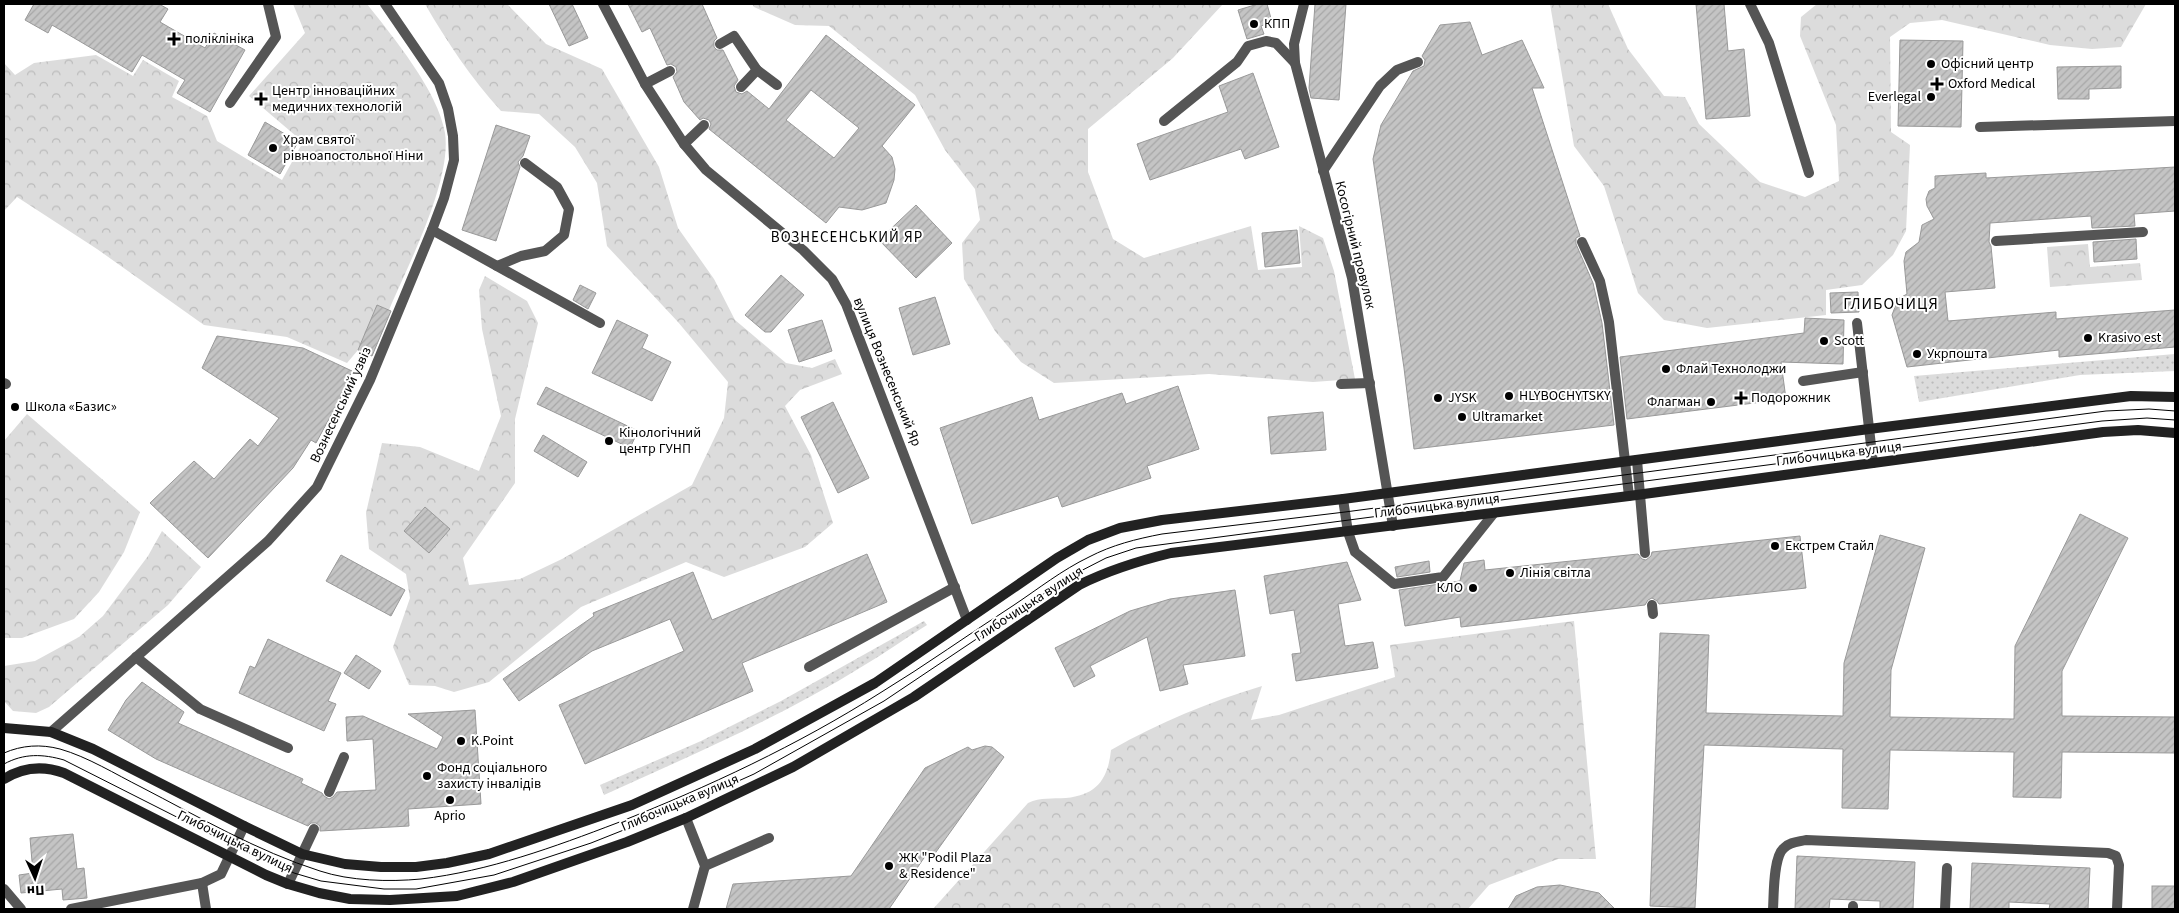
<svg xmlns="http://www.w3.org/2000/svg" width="2179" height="913" font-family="'Source Sans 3',sans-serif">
	<defs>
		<pattern id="grass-dots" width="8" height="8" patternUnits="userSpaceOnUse" patternTransform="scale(1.25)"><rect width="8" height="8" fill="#dcdcdc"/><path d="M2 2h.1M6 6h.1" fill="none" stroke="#bbb" stroke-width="1.8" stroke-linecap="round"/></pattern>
		<pattern id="forest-crowns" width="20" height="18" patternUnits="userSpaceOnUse" patternTransform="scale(1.25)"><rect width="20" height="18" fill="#dcdcdc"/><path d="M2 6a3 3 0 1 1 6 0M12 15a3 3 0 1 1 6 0" fill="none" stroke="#bbb"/></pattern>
		<pattern id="building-hatch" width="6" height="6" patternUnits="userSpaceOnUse" patternTransform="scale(1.25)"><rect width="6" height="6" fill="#c4c4c4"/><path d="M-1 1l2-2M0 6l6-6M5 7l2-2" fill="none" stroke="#a7a7a7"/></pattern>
	</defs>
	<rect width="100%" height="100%" fill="#fff"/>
	<!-- grass -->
	<g fill="url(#grass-dots)">
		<path d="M2175 354V371L2080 375 1919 402 1914 376Z"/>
		<path d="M924 621 927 625C906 638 885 653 863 666 781 717 692 755 604 795L600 785 701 741 781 701Z"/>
	</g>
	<!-- forest -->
	<g fill="url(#forest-crowns)">
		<path d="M293 4H367C393 37 438 91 445 133 452 181 408 265 389 310L377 305 358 350 347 363 287 337 204 325 97 249 17 197 4 211V63L15 75 34 63 96 55 133 76 143 60 179 81 172 97 207 116 217 141 282 180 303 142 249 96 305 33Z"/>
		<path d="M425 4H507L546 44 602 69 659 167 678 228 714 279 735 320 786 363 812 368 835 359 842 374 800 390 785 406 811 455 833 523 805 547 724 577 686 562 581 607 489 682 454 692 435 686 409 685 393 647 410 598 406 574 369 549 366 513 382 443 420 447 479 471 501 416 482 329 479 290 485 276 527 301 538 323 515 419V483L463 558 469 585 520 579 562 559 692 485 724 418 728 382 678 322 607 246 597 183 575 147 539 114 501 111C471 78 447 42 425 4Z"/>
		<path d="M752 4H1223L1173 58 1088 129V172L1113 239 1144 258 1251 226 1258 270 1302 267 1299 226 1323 238 1334 271 1355 379 1313 382 1209 374 1054 383 1021 362 995 331 964 279 962 243 980 220 975 189 945 150 915 95 829 26 795 25 754 7Z"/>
		<path d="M1550 4H1608L1628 49 1664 96 1685 97 1699 124 1760 182 1805 197 1839 181 1836 125 1800 36 1801 17 1817 4H2146L2121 47 2092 49 2050 45 1942 20 1910 23 1890 37 1891 132 1910 145 1906 231 1893 255 1862 285 1826 290V315L1707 328 1664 320 1638 293 1604 186 1574 146Z"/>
		<path d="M2088 244 2090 267 2140 263 2142 280 2050 287 2047 247Z"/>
		<path d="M27 414 140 512 124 552 99 592 74 619 22 638H4V441Z"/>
		<path d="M162 531 201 567 168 605 49 707 36 713 13 711 4 701V666L35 661 79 637 103 616 148 556Z"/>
		<path d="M1574 621 1596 859H1558L1489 885 1468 909H933L1028 803C1041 797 1052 799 1066 798 1097 795 1108 779 1111 750 1160 722 1209 702 1262 686L1251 720 1279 715 1395 677 1390 645Z"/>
	</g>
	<!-- building -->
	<g fill="url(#building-hatch)" stroke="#999" fill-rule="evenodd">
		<path d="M34 4H159L168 9 160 22 205 48 214 33 245 50 210 112 177 93 185 80 142 55 132 72 52 25 48 33 25 20Z"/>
		<path d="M549 4H572L588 38 569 46Z"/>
		<path d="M628 4H702L717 38 714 41V47L717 50H723L738 80 734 86 736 92 742 94 747 91 769 109 826 35 915 105 882 146 892 157 895 169 894 180 886 203 862 210 839 207 826 223 709 129 711 124 709 120 703 118 700 120 684 102 673 77 677 72 676 67 671 64 667 65 650 28 642 32ZM811 90 859 128 834 158 786 120Z"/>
		<path d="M1258 4H1267L1272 22 1261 26 1264 34 1247 39 1238 10Z"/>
		<path d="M1315 4H1346L1339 100 1311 98 1309 88Z"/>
		<path d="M1696 4H1724L1728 51 1744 49 1750 116 1706 119Z"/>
		<path d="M1470 22 1482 55 1522 40 1544 88H1532L1580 236 1576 238V244L1593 283 1602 323 1614 425 1414 449 1404 368 1373 159 1381 125 1413 71 1424 66 1425 60 1422 56 1440 25Z"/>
		<path d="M1900 40 1963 41 1961 127 1898 126Z"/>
		<path d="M2121 66V88L2089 89V99H2058L2057 67Z"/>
		<path d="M1253 73 1279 147 1245 159 1241 149 1150 180 1137 144 1228 112 1219 86Z"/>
		<path d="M265 122 298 142 280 174 248 155Z"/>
		<path d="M496 125 530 136 523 156 518 162 520 167 496 241 462 230Z"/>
		<path d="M2175 167V211L2134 214 2135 226 2092 228 2091 216 1990 223 1989 242 1991 246 1995 288 1945 292 1948 321 2056 312V319L2175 310V347L2059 357V350L1907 367 1892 315 1898 299 1907 294 1904 261 1906 252 1919 242 1922 225 1934 219 1927 206 1926 199 1929 191 1935 188V176L1986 173V178Z"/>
		<path d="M916 205 952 243 916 278 879 240Z"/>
		<path d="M1297 230 1300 263 1265 267 1262 233Z"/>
		<path d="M2136 239 2137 259 2094 262 2093 242Z"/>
		<path d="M781 275 804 295 771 332H765L745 315Z"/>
		<path d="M580 285 596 293 588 309 573 300Z"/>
		<path d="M1858 292 1859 312 1831 313 1830 293Z"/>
		<path d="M935 297 950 344 913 355 899 308Z"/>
		<path d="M377 305 391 311 372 356 358 350Z"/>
		<path d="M1805 318 1844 320 1843 364 1781 362 1786 399 1627 419 1620 357 1804 333Z"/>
		<path d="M617 320 648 335 642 348 671 362 652 401 592 373Z"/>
		<path d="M822 320 832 351 799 362 788 330Z"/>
		<path d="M217 336 303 348 352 371 342 395 316 443 311 440 293 468 208 558 150 503 194 461 214 479 250 439 258 446 279 418 202 368Z"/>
		<path d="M1178 386 1199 449 1147 466 1151 478 1062 507 1058 496 972 524 940 428 1032 397 1039 420 1122 393 1126 404Z"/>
		<path d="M546 387 638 431 630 448 537 404Z"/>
		<path d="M833 402 869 478 838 493 801 417Z"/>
		<path d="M1323 412 1326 450 1271 454 1268 417Z"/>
		<path d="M543 435 587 462 578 477 534 451Z"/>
		<path d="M425 507 450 529 429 553 404 531Z"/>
		<path d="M2080 514 2128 538 2062 671V716L2175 717V753L2062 752 2061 798 2013 797 2014 752 1890 750 1888 809 1842 808 1843 749 1704 745 1695 908 1650 906 1660 633 1709 635 1706 713 1843 716 1844 663 1880 535 1925 548 1891 670 1890 717 2014 719 2015 646Z"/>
		<path d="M1800 536 1806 588 1659 604 1657 601 1652 598 1648 600 1645 605 1461 627 1460 617 1405 626 1399 590 1460 581 1464 563 1484 560 1485 570 1638 554 1642 559 1646 560 1651 556 1652 552Z"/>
		<path d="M867 554 887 602 742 663 753 691 585 764 559 705 684 651 670 619 592 651 519 701 503 679 594 616 593 613 693 572 712 620Z"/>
		<path d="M341 555 405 590 391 616 326 581Z"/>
		<path d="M1429 561 1430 572 1397 577 1395 567Z"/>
		<path d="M1347 562 1361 600 1338 604 1345 646 1373 642 1378 668 1296 681 1292 654 1301 653 1294 610 1270 614 1264 576Z"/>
		<path d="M1235 590 1245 656 1183 665 1188 684 1160 691 1147 637 1090 666 1095 676 1074 687 1055 648 1130 611 1170 599Z"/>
		<path d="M268 639 341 673 328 701 336 704 324 731 239 693 250 666 255 668Z"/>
		<path d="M356 655 381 671 369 689 344 673Z"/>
		<path d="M142 682 184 712 178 723 303 779 301 783 322 793 324 796 329 799 333 797 337 792 376 790 373 739 347 741 346 717 363 716 437 749 443 737 408 714 475 710 481 804 408 809 409 826 320 831V826L316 823H311L308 826 156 759 108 730 126 700Z"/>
		<path d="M985 746 992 747 1004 757 931 859 926 855 889 909H726L733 884 851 876 925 768 968 747 972 750Z"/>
		<path d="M73 834 77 869 84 868 87 898 63 900 62 889 21 893 19 875 33 873 30 838Z"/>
		<path d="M1797 856 1915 862 1913 909H1880V901L1830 899 1829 909H1795Z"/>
		<path d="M1972 863 2090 868 2088 909H2049L2050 904 2009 902V909H1970Z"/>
		<path d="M1560 885 1599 893 1615 909H1508L1516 896 1537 887Z"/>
		<rect x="2152" y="886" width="23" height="23"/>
	</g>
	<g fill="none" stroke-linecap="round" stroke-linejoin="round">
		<!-- service -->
		<g stroke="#555" stroke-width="10">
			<path d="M1750 4 1769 43 1809 173"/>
			<path d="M720 44 734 36 757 70 777 85"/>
			<path d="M645 84 670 71"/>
			<path d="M741 87 757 70"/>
			<path d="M230 103 276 37 268 4"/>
			<path d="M1164 121 1237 62 1248 46 1266 41 1276 43 1295 63"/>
			<path d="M1980 127 2175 121"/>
			<path d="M684 144 704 125"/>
			<path d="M1323 171 1380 86 1397 70 1418 62"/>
			<path d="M432 230 600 323"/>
			<path d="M1996 241 2143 232"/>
			<path d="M1582 242 1600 281 1609 322 1629 496"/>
			<path d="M497 266 521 256 545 251 564 235 569 209 557 187 525 163"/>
			<path d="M1857 323 1873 463"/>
			<path d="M1803 381 1863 372"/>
			<path d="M4 383 6 384"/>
			<path d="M1341 384 1370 383"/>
			<path d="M1637 460 1645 553"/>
			<path d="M1343 499 1348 532 1355 552 1394 584 1443 577 1494 513"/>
			<path d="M1652 605 1653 614"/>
			<path d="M136 657 200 709 288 748"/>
			<path d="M809 667 955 587"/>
			<path d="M329 792 344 757"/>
			<path d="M686 818 705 866 693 909"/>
			<path d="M705 866 769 838"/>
			<path d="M202 883 206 909"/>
			<path d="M288 884 314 829"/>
			<path d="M71 909 202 883 221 874 244 826"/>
			<path d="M1773 909C1774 894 1773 857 1784 848 1790 842 1798 842 1806 840L2108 853 2116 856 2119 865 2117 909"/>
			<path d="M1853 909V906"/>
			<path d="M1945 909 1947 868"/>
		</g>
		<!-- minor -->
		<g stroke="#555" stroke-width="10">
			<path d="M603 4 645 84 684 144 706 170 803 250 832 279 846 304 967 620"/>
			<path d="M1304 4 1294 44 1295 63 1352 278 1393 526"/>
			<path d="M51 732 268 541 317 487 370 380 432 230 444 198 454 160 453 136 448 109 439 83 385 4"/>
			<path d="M4 889 21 909"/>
		</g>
		<!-- secondary -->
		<g stroke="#222" stroke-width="10">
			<path d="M4 728 51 732 93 749 244 826 302 854 345 864 381 867H416L447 863 489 854 632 805 755 749 875 683 1057 558 1088 540 1120 528 1162 520 1343 499 1869 429 2131 396 2175 397"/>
			<path d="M4 779C23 767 42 765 64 773L266 875 288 884 319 893 350 899 390 900 457 896 513 882 627 842 686 818 793 767 914 697 1079 585C1109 570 1138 561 1171 553L1629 496 2103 432 2138 430 2175 433"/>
		</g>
		<!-- tram -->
		<g stroke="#000" stroke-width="1">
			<path d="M4 753C22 745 41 744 60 749 88 757 115 774 141 787 199 817 257 851 320 871 350 881 389 882 421 879 489 871 554 847 617 823 708 787 798 745 880 693 926 665 969 634 1014 605 1038 589 1062 570 1089 557 1112 545 1136 539 1162 534L1345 512 2106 411 2149 409 2175 411"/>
			<path d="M4 764C24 753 43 754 64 760L234 846 294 873 321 881 384 889H416L494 875 591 843 669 812 754 774 884 701 1069 577 1106 558 1136 548 2102 421 2147 418 2175 420"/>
		</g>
	</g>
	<!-- markers -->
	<g fill="#000" stroke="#fff" stroke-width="2">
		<circle cx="1254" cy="24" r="5"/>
		<path d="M171.5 31.5h5v5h5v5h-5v5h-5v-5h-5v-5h5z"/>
		<circle cx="1931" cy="64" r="5"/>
		<path d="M1934.5 76.5h5v5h5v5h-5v5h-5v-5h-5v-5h5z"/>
		<circle cx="1931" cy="97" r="5"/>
		<path d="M258.5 91.5h5v5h5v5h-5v5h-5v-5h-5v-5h5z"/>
		<circle cx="273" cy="148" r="5"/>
		<circle cx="2088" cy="338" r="5"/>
		<circle cx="1824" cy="341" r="5"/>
		<circle cx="1917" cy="354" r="5"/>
		<circle cx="1666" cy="369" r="5"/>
		<circle cx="1509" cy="396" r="5"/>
		<circle cx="1438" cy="398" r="5"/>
		<path d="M1738.5 390.5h5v5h5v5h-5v5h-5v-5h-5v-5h5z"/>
		<circle cx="1711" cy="402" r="5"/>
		<circle cx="15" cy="407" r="5"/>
		<circle cx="1462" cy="417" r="5"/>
		<circle cx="609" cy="441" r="5"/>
		<circle cx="1775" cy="546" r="5"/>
		<circle cx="1510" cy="573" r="5"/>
		<circle cx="1473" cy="588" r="5"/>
		<circle cx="461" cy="741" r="5"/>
		<circle cx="427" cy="776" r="5"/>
		<circle cx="450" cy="800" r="5"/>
		<circle cx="889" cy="866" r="5"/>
	</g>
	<g text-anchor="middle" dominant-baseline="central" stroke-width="4" stroke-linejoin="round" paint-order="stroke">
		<!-- poi labels -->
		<g font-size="14" fill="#000" stroke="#fff" text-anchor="start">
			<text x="1264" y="24">КПП</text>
			<text x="185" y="39">поліклініка</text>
			<text x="1941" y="64">Офісний центр</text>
			<text x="1948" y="84">Oxford Medical</text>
			<text x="272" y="91">Центр інноваційних<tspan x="272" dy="16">медичних технологій</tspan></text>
			<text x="1921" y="97" text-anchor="end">Everlegal</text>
			<text x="283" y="140">Храм святої<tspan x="283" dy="16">рівноапостольної Ніни</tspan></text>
			<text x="2098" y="338">Krasivo est</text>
			<text x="1834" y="341">Scott</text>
			<text x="1927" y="354">Укрпошта</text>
			<text x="1676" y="369">Флай Технолоджи</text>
			<text x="1519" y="396">HLYBOCHYTSKY</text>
			<text x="1448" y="398">JYSK</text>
			<text x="1751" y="398">Подорожник</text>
			<text x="1701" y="402" text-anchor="end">Флагман</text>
			<text x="25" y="407">Школа «Базис»</text>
			<text x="1472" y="417">Ultramarket</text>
			<text x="619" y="433">Кінологічний<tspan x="619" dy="16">центр ГУНП</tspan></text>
			<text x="1785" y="546">Екстрем Стайл</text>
			<text x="1520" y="573">Лінія світла</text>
			<text x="1463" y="588" text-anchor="end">КЛО</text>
			<text x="471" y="741">K.Point</text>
			<text x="437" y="768">Фонд соціального<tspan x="437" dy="16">захисту інвалідів</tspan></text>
			<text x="450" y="816" text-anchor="middle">Aprio</text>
			<text x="899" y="858">ЖК "Podil Plaza<tspan x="899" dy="16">&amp; Residence"</tspan></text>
		</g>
		<!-- street labels -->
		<g font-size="14" fill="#000" stroke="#fff">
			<text transform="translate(1355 245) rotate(76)">Косогірний провулок</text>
			<text transform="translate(887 372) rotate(68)">вулиця Вознесенський Яр</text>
			<text transform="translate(341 405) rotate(-65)">Вознесенський узвіз</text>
			<text transform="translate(1839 454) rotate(-7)">Глибочицька вулиця</text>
			<text transform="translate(1437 506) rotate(-7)">Глибочицька вулиця</text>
			<text transform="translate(1029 604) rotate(-33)">Глибочицька вулиця</text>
			<text transform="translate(680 803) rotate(-23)">Глибочицька вулиця</text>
			<text transform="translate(235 842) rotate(26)">Глибочицька вулиця</text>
		</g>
		<!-- neighbourhood labels -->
		<g font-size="15" letter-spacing="1" fill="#000" stroke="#fff">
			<text x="847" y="237">ВОЗНЕСЕНСЬКИЙ ЯР</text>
		</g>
		<!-- quarter labels -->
		<g font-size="16" letter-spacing="1" fill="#000" stroke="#fff">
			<text x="1891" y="304">ГЛИБОЧИЦЯ</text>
		</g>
	</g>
	<!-- border -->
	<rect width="2179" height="913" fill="none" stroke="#000000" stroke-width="10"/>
	<!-- north arrow -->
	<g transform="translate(35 878) rotate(177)" stroke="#ffffff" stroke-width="4" paint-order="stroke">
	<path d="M0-4L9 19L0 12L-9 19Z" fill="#000000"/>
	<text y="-8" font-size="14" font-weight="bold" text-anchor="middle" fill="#000000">Пн</text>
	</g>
</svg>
